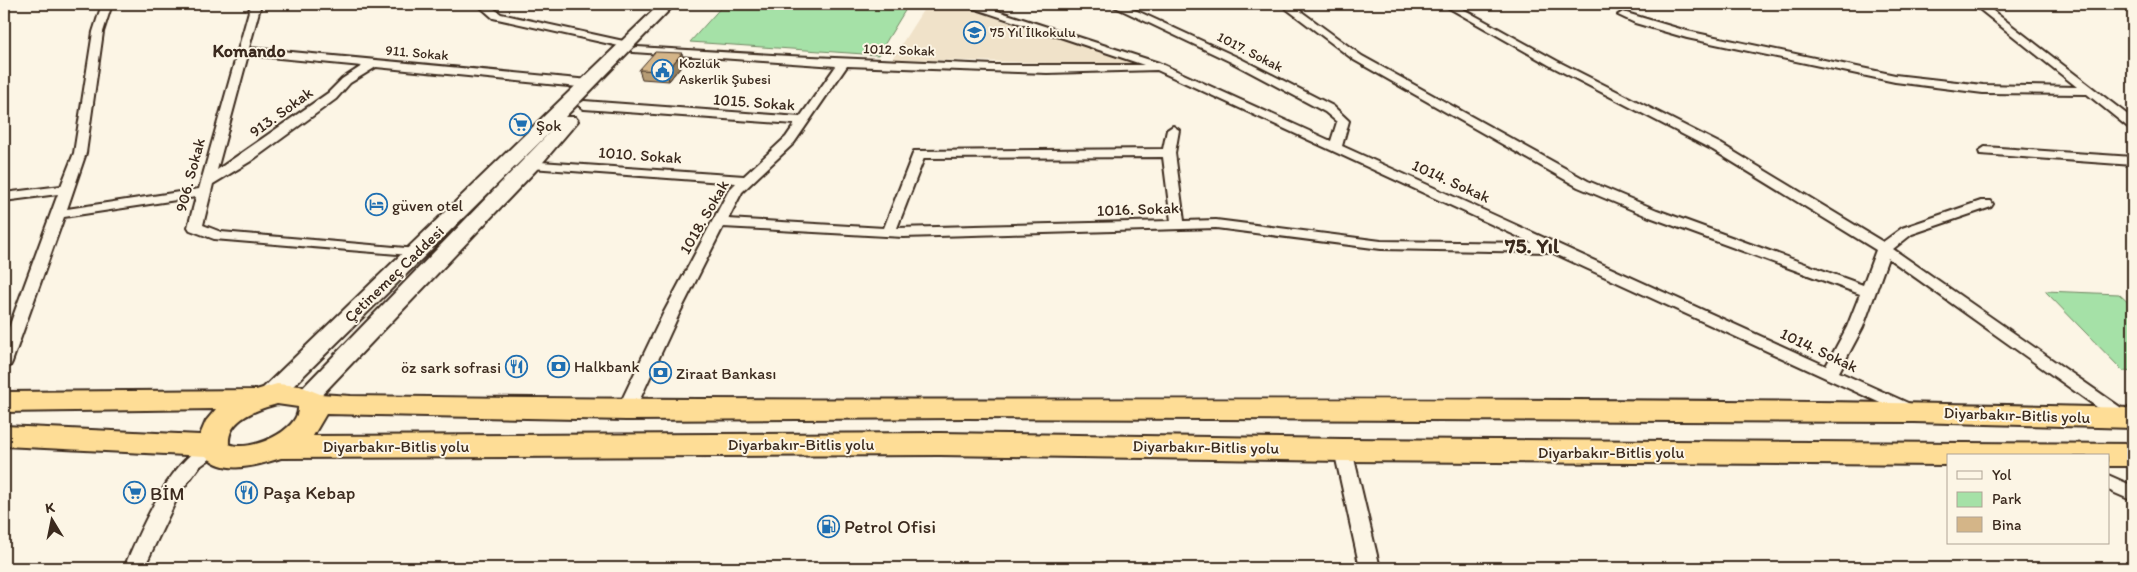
<svg xmlns="http://www.w3.org/2000/svg" width="2137" height="572" font-family="Itim,sans-serif">
	<rect width="100%" height="100%" fill="#fcf5e5"/>
	<filter id="ink" filterUnits="userSpaceOnUse"><feTurbulence type="fractalNoise" baseFrequency=".02" numOctaves="2"/><feDisplacementMap in="SourceGraphic" scale="10" xChannelSelector="R" yChannelSelector="G"/><feConvolveMatrix kernelMatrix="1 2 1 2 8 2 1 2 1" color-interpolation-filters="sRGB"/></filter>
	<g filter="url(#ink)">
		<!-- built -->
		<path fill="#f0e2c9" d="M927 4H953L1130 61V65L892 59Z"/>
		<!-- green -->
		<g fill="#a5e1a7" stroke="#708662">
			<path d="M724 4H909L878 55 690 42Z"/>
			<path d="M2045 291 2119 294 2133 307V372L2123 371Z"/>
		</g>
		<g fill="none" stroke-linecap="round" stroke-linejoin="round">
			<defs>
				<g id="minor">
					<path d="M102 4H112L103 32 86 153 67 209 199 189 251 4H261L249 48 589 80 595 84 589 88 376 67 350 83 336 99 251 161 213 184 203 225 221 232 417 249 424 253 422 256 214 239 190 230 188 227 196 197 64 217 12 362 10 366 4 367V341L58 194 4 201V193L61 186 74 153 93 32ZM248 55 362 66 342 79 328 93 217 170Z"/>
					<path d="M477 4H488L501 14 628 42 634 45 628 48 493 18Z"/>
					<path d="M961 4H976L1159 63 1331 141 1337 122 1325 112 1231 62 1109 4H1122L1239 58 1333 106 1349 121 1342 146 1826 366 1847 327 1860 294 1647 216 1578 187 1354 60 1280 4H1291L1362 56 1588 181 1657 210 1863 285 1876 250 1713 150 1549 65 1442 4H1454L1557 61 1721 144 1883 242 1902 228 1981 201H1991L1993 204 1991 207 1912 234 1893 249 2130 414 2133 418 2130 422 2124 424 2118 422 1888 258 1863 327 1839 372 1919 408 1922 412 1919 416 1913 418 1551 252 1381 249 1216 228 903 237 723 227 679 314 635 410 632 414H620L617 410 663 314 729 190 736 183 531 168 524 164 526 161 744 176 786 137 795 124 584 109 578 105 584 101 800 117 836 66 633 52 631 50 637 47 789 56 994 65H1144ZM847 66 1047 73 1157 70 1532 243 1381 241 1216 220 1184 221 1175 153 1179 130 1173 126 1167 130 1163 149 914 151 884 228 728 219 742 192 794 143ZM1163 157 1171 221 897 228 924 158Z"/>
					<path d="M1973 4H1984L2133 119V129L2129 128 2087 94 1983 93 1895 82 1687 38 1635 23 1618 15 1623 12 1687 31 1895 75 1983 85 2077 87Z"/>
					<path d="M1985 147 2133 157V165L1980 154 1979 151Z"/>
					<path d="M215 440 221 441 224 446 221 451 199 467 179 494 144 568H124C140 530 173 452 215 440Z"/>
					<path d="M1343 444 1349 445 1352 450 1380 568H1360L1334 450 1337 445Z"/>
					<path d="M2108 475 2133 486V501L2108 490Z"/>
				</g>
				<path id="secondary" d="M660 4H675L565 117H575L578 121 538 168 313 404 305 406 297 404 293 398 553 129 277 402 269 404 261 402 257 396 261 390Z"/>
				<path id="trunk" d="M277 384 300 386 320 394 351 396C945 405 1539 392 2133 408V428L1914 422 965 418 626 420 326 414 313 436 940 433 1343 439 2133 444V466H2108V456H1948V465L1343 461 940 455 281 458C258 465 225 476 206 456L4 446V426L200 435 206 421 216 409 4 412V392L256 390ZM277 404 298 407C300 431 249 453 229 444 227 419 258 409 277 404Z"/>
			</defs>
			<!-- minor casing -->
			<use href="#minor" stroke="#3b2a1e" stroke-width="4"/>
			<!-- secondary casing -->
			<use href="#secondary" stroke="#3b2a1e" stroke-width="4"/>
			<!-- trunk casing -->
			<use href="#trunk" stroke="#3b2a1e" stroke-width="4"/>
			<!-- minor -->
			<use href="#minor" fill="#fcf5e5" fill-rule="evenodd"/>
			<!-- secondary -->
			<use href="#secondary" fill="#fcf5e5" fill-rule="evenodd"/>
			<!-- trunk -->
			<use href="#trunk" fill="#fedd96" fill-rule="evenodd"/>
		</g>
		<!-- wall -->
		<path fill="#b69c75" stroke="#3b2a1e" d="M684 62 669 81 642 79 639 70Z"/>
		<!-- shaded-wall -->
		<path fill="#947f5f" stroke="#3b2a1e" d="M682 53 684 62 669 81 667 71Z"/>
		<!-- building -->
		<path fill="#d4b588" stroke="#3b2a1e" d="M655 52 682 53 667 71 639 70Z"/>
	</g>
	<!-- icons -->
	<defs>
		<symbol id="school-ring" viewBox="-11 -11 22 22"><circle r="9.5" fill="#fcf5e5" stroke="#1f6fb2" stroke-width="1.5"/><path d="M0-5L7-2L0 1L-7-2ZM-4 1L0 2.5L4 1V4Q0 6-4 4Z" fill="#1f6fb2"/></symbol>
		<symbol id="civic-ring" viewBox="-11 -11 22 22"><circle r="9.5" fill="#fcf5e5" stroke="#1f6fb2" stroke-width="1.5"/><path d="M-.6-6.5H3V-4.5H.6V-3L4-1V1h2V6H-6V1h2V-1L-.6-3ZM-1.2 2.5V6h2.4V2.5Z" fill="#1f6fb2"/></symbol>
		<symbol id="supermarket-ring" viewBox="-11 -11 22 22"><circle r="9.5" fill="#fcf5e5" stroke="#1f6fb2" stroke-width="1.5"/><path d="M-6-5.5h2.5l.6 2H6L4.5 2H-2.5L-4.4-4H-6ZM-1.5 3.2a1.3 1.3 0 1 0 .1 0ZM3 3.2a1.3 1.3 0 1 0 .1 0Z" fill="#1f6fb2"/></symbol>
		<symbol id="hotel-ring" viewBox="-11 -11 22 22"><circle r="9.5" fill="#fcf5e5" stroke="#1f6fb2" stroke-width="1.5"/><path d="M-6-4.5h1.5V1H6V5H4.5V3h-9V5H-6ZM-4 0a1.8 1.8 0 1 1 3.6 0ZM.5 0V-2.5h3Q6-2.5 6 0Z" fill="#1f6fb2"/></symbol>
		<symbol id="bank-ring" viewBox="-11 -11 22 22"><circle r="9.5" fill="#fcf5e5" stroke="#1f6fb2" stroke-width="1.5"/><path d="M-6-4H6V4H-6ZM0-2.3a2.3 2.3 0 1 0 0 4.6a2.3 2.3 0 1 0 0-4.6Z" fill="#1f6fb2"/></symbol>
		<symbol id="restaurant-ring" viewBox="-11 -11 22 22"><circle r="9.5" fill="#fcf5e5" stroke="#1f6fb2" stroke-width="1.5"/><path d="M-5-6h1v4h1v-4h1v4h1v-4h1v5L-1.5 .5V6h-2V.5L-5-1ZM5-6V6H3V1.5H1.5Q1.5-4 5-6Z" fill="#1f6fb2"/></symbol>
		<symbol id="fuel-ring" viewBox="-11 -11 22 22"><circle r="9.5" fill="#fcf5e5" stroke="#1f6fb2" stroke-width="1.5"/><path d="M-5.5-6h7V0h2V4h1.3V-2.5L3-4.5l.8-.8L6-3V5H2.5V1h-1V6h-7ZM-4.2-4.7v3.2H.2V-4.7Z" fill="#1f6fb2"/></symbol>
	</defs>
	<g fill-rule="evenodd">
		<use href="#school-ring" x="962" y="20" width="25" height="25"/>
		<use href="#civic-ring" x="650" y="58" width="25" height="25"/>
		<use href="#supermarket-ring" x="508" y="112" width="25" height="25"/>
		<use href="#hotel-ring" x="364" y="192" width="25" height="25"/>
		<use href="#bank-ring" x="546" y="354" width="25" height="25"/>
		<use href="#restaurant-ring" x="504" y="354" width="25" height="25"/>
		<use href="#bank-ring" x="648" y="360" width="25" height="25"/>
		<use href="#restaurant-ring" x="234" y="480" width="25" height="25"/>
		<use href="#supermarket-ring" x="122" y="480" width="25" height="25"/>
		<use href="#fuel-ring" x="816" y="514" width="25" height="25"/>
	</g>
	<g text-anchor="middle" dominant-baseline="central" stroke-width="4" stroke-linejoin="round" paint-order="stroke">
		<!-- far-poi labels -->
		<g font-size="14" fill="#3b2a1e" stroke="#fcf5e5" text-anchor="start">
			<text x="990" y="32">75 Yıl İlkokulu</text>
			<text x="679" y="63">Kozluk<tspan x="679" dy="16">Askerlik Şubesi</tspan></text>
		</g>
		<!-- far-street labels -->
		<g font-size="14" fill="#3b2a1e" stroke="#fcf5e5">
			<text transform="translate(899 50) rotate(2)">1012. Sokak</text>
			<text transform="translate(1250 52) rotate(27)">1017. Sokak</text>
			<text transform="translate(417 53) rotate(5)">911. Sokak</text>
		</g>
		<!-- street labels -->
		<g font-size="16" fill="#3b2a1e" stroke="#fcf5e5">
			<text transform="translate(754 102) rotate(4)">1015. Sokak</text>
			<text transform="translate(281 112) rotate(-36)">913. Sokak</text>
			<text transform="translate(640 155) rotate(4)">1010. Sokak</text>
			<text transform="translate(190 175) rotate(-75)">906. Sokak</text>
			<text transform="translate(1451 181) rotate(24)">1014. Sokak</text>
			<text transform="translate(1138 209) rotate(-2)">1016. Sokak</text>
			<text transform="translate(704 217) rotate(-60)">1018. Sokak</text>
			<text transform="translate(394 274) rotate(-44)">Çetinemeç Caddesi</text>
			<text transform="translate(1819 350) rotate(25)">1014. Sokak</text>
			<text transform="translate(2017 415) rotate(2)">Diyarbakır-Bitlis yolu</text>
			<text x="801" y="444">Diyarbakır-Bitlis yolu</text>
			<text x="396" y="446">Diyarbakır-Bitlis yolu</text>
			<text transform="translate(1206 447) rotate(1)">Diyarbakır-Bitlis yolu</text>
			<text x="1611" y="452">Diyarbakır-Bitlis yolu</text>
		</g>
		<!-- poi labels -->
		<g font-size="16" fill="#3b2a1e" stroke="#fcf5e5" text-anchor="start">
			<text x="536" y="125">Şok</text>
			<text x="392" y="205">güven otel</text>
			<text x="574" y="366">Halkbank</text>
			<text x="501" y="367" text-anchor="end">öz sark sofrasi</text>
			<text x="676" y="373">Ziraat Bankası</text>
		</g>
		<!-- far-district labels -->
		<g font-size="18" font-weight="bold" fill="#3b2a1e" stroke="#fcf5e5">
			<text x="249" y="51">Komando</text>
		</g>
		<!-- near-poi labels -->
		<g font-size="19" fill="#3b2a1e" stroke="#fcf5e5" text-anchor="start">
			<text x="263" y="492">Paşa Kebap</text>
			<text x="150" y="493">BİM</text>
			<text x="844" y="526">Petrol Ofisi</text>
		</g>
		<!-- district labels -->
		<g font-size="21" font-weight="bold" fill="#3b2a1e" stroke="#fcf5e5">
			<text x="1532" y="245">75. Yıl</text>
		</g>
	</g>
	<!-- margin -->
	<rect width="2137" height="572" fill="none" stroke="#fcf5e5" stroke-width="20"/>
	<rect x="10" y="10" width="2117" height="552" fill="none" stroke="#3b2a1e" stroke-width="2" filter="url(#ink)"/>
	<!-- legend -->
	<rect x="1947" y="454" width="162" height="90" fill="#fcf5e5" stroke="#afa495"/>
	<rect x="1957" y="471" width="25" height="8" fill="#fcf5e5" stroke="#afa495"/>
	<text x="1992" y="480" font-size="15" fill="#3b2a1e">Yol</text>
	<rect x="1957" y="492" width="25" height="15" fill="#a5e1a7" stroke="#afa495"/>
	<text x="1992" y="504" font-size="15" fill="#3b2a1e">Park</text>
	<rect x="1957" y="517" width="25" height="15" fill="#d4b588" stroke="#afa495"/>
	<text x="1992" y="530" font-size="15" fill="#3b2a1e">Bina</text>
	<!-- north arrow -->
	<g transform="translate(52 520) rotate(350)" stroke="#fcf5e5" stroke-width="4" paint-order="stroke">
	<path d="M0-4L9 19L0 12L-9 19Z" fill="#3b2a1e"/>
	<text y="-8" font-size="14" font-weight="bold" text-anchor="middle" fill="#3b2a1e">K</text>
	</g>
</svg>
